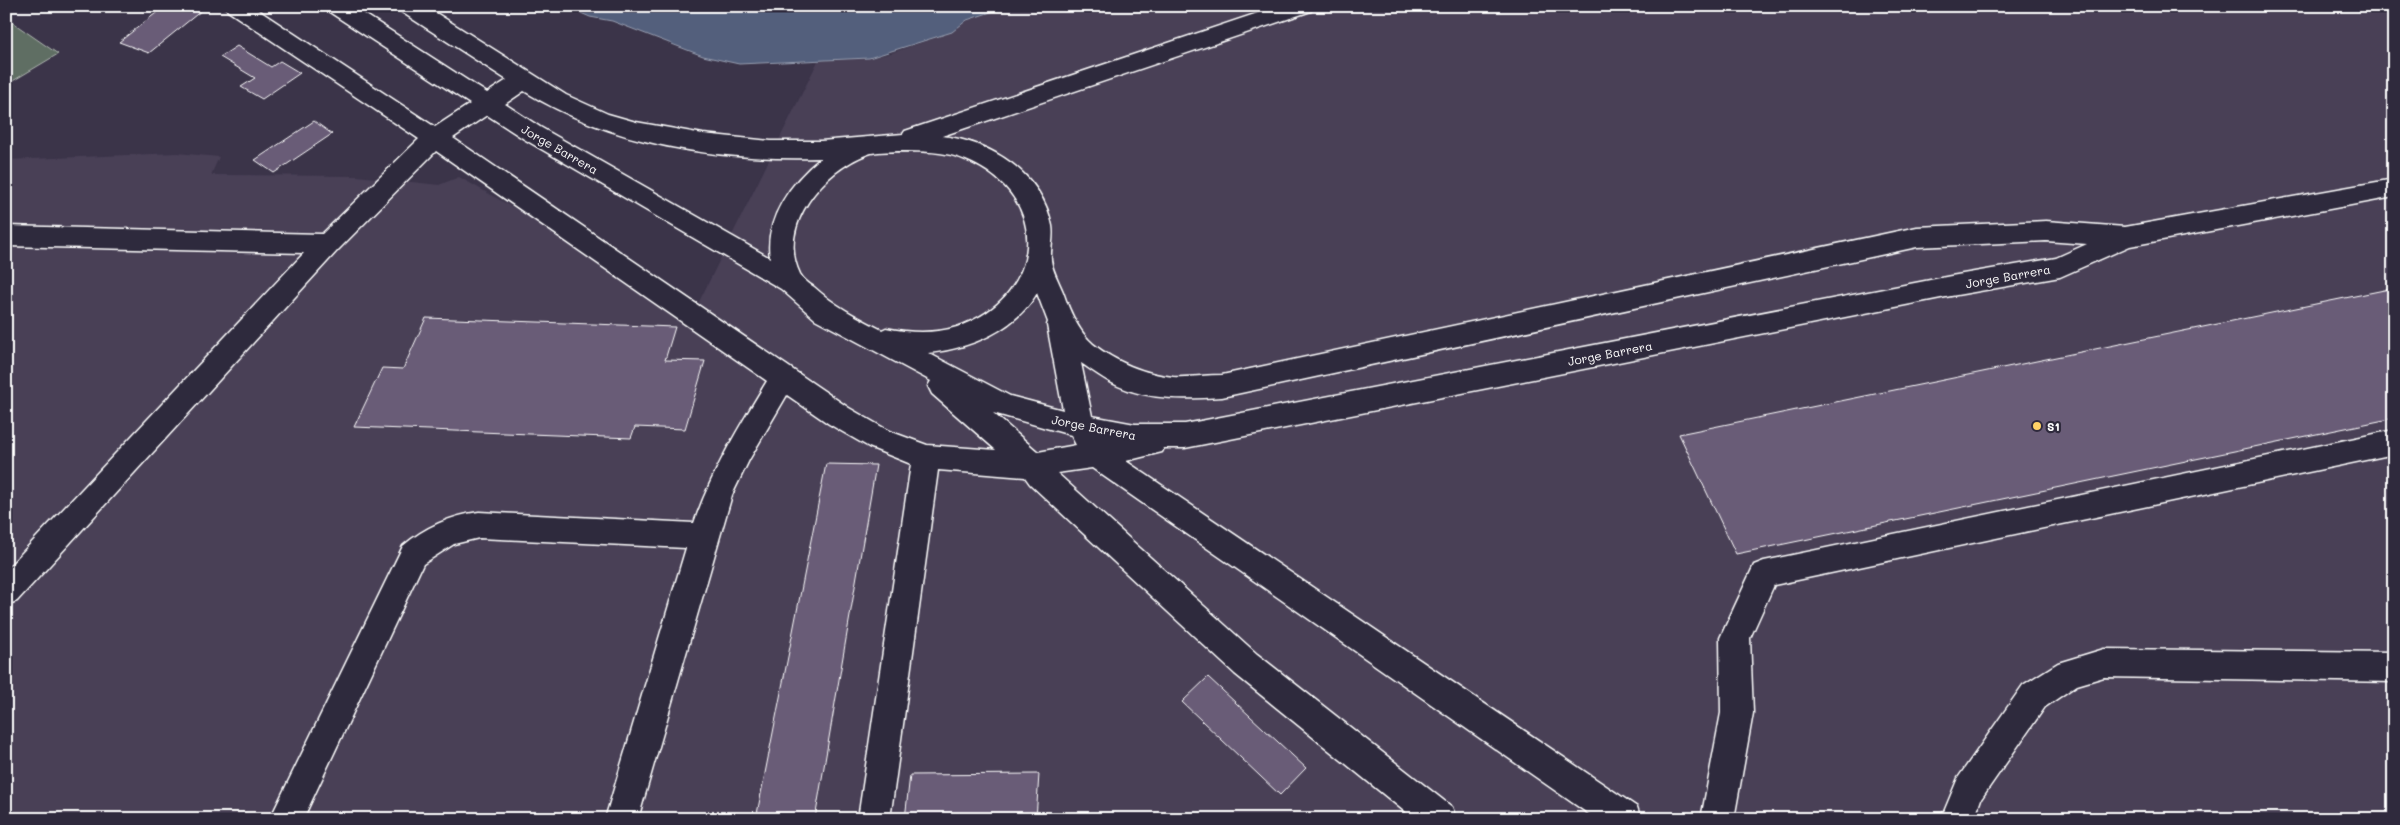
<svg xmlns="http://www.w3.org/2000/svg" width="2400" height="825" font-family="Mali,sans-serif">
	<rect width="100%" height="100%" fill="#3b3449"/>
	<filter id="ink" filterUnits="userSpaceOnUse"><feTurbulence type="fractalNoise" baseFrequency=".02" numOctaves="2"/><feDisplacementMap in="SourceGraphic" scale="10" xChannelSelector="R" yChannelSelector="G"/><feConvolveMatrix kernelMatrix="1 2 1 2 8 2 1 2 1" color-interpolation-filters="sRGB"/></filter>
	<g filter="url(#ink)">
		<!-- built -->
		<path fill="#494057" d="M1009 6H2394V819H6V160L177 153 219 157 211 175 357 176 439 185 459 177 695 310 818 61 869 58 888 54 952 32 967 20Z"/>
		<!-- green -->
		<path fill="#5f6e63" stroke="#afb6b1" d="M6 18 58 54 6 85Z"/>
		<!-- water -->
		<path fill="#525e7b" stroke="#979eb0" d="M565 6H1009L967 20 952 32 869 58 739 64 703 56 612 21 590 17Z"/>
		<!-- building -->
		<g fill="#695b77" stroke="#fff">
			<path d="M165 6H207L149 53 119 42Z"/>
			<path d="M237 46 271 67 280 61 300 73 262 99 241 87 255 78 220 57Z"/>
			<path d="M314 121 332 134 274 173 255 160Z"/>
			<path d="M2394 288V418L1736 554 1679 434Z"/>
			<path d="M426 318 675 327 665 360 705 361 685 429 635 427 631 438 354 427 382 368 403 369Z"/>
			<path d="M826 464 876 465 815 819H756Z"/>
			<path d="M1208 677 1306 768 1280 795 1182 702Z"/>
			<path d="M1039 774 1036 819H905L910 775Z"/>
		</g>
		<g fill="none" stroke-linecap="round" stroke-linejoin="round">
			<defs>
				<g id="minor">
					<path d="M225 6H252L435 127 470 104 328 11 325 6H352L487 93 507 80 400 11 397 6H425L566 95 608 114 636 122 703 134 771 141H821L903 134 905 131 1279 6H1314L1311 11 942 136C992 142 1042 174 1052 226 1054 238 1050 249 1051 260 1052 270 1059 282 1063 292 1069 310 1078 331 1093 344 1115 362 1145 374 1173 377 1189 378 1206 375 1222 375L1917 227 2046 221 2125 227 2394 179V197L2130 246 2060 277 1951 296 1185 448H1164L1162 452 1126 461 1637 807 1641 819H1596L1092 468 1057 473 1257 654 1452 807 1456 819H1414L1235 674 1030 484 1025 477 938 470 890 819H858L911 464 869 447 829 424 787 395 749 460 732 495 638 819H605L686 548 479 538 454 544 423 564 303 819H270L403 546C425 527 450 516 479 512L694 523C712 471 739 427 767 381L436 151 337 251 17 601 6 605V570L304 253 6 246V226L322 234 419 139 228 11ZM524 91C614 146 717 161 821 158 792 181 764 218 770 258L540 127 505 104ZM487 115 524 139 781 289 815 319 931 381 928 386 932 394 996 450 927 445 889 431 849 408 453 138ZM898 151C921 151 945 151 966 160 1053 196 1045 297 957 327 934 334 910 333 886 328L882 330C857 317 835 306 814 287 809 284 803 279 800 274 776 225 824 170 868 154 876 151 889 152 898 151ZM2046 241 2087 244 2056 258 1951 276 1185 424H1135L1092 416 1081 363C1093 371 1105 380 1118 386 1150 401 1188 399 1222 397L1917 247ZM1037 293 1048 322 1047 325 1063 410 1010 396 928 353C970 349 1015 330 1037 293ZM993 413 1071 435 1076 445 1038 452Z"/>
					<path d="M2394 430V454L1774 585 1750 638 1753 713 1734 819H1701L1721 713 1720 638 1754 565 1764 561Z"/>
					<path d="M2104 649 2394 652V682L2104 677 2077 685 2045 707 1981 799 1974 819H1941L1958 778 2023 685 2058 663Z"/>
				</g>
			</defs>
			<!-- minor casing -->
			<use href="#minor" stroke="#fff" stroke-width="3"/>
			<!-- minor -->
			<use href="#minor" fill="#2f2a3d" fill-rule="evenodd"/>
		</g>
	</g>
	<!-- markers -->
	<circle fill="#ffd166" stroke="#2f2a3d" stroke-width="2" cx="2037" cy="426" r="5"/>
	<g text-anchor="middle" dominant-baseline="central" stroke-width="4.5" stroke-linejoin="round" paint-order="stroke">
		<!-- street labels -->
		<g font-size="12" fill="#fff" stroke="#2f2a3d">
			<text transform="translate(560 149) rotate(30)">Jorge Barrera</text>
			<text transform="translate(2008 276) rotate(-10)">Jorge Barrera</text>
			<text transform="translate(1610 353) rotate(-11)">Jorge Barrera</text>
			<text transform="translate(1094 427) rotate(11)">Jorge Barrera</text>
		</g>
		<!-- poi labels -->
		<g font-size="12" font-weight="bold" fill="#fff" stroke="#2f2a3d" text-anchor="start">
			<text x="2047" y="426">S1</text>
		</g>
	</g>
	<!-- margin -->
	<rect width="2400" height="825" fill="none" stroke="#2f2a3d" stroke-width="25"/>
	<rect x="12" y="12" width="2375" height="800" fill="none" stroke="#fff" stroke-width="2" filter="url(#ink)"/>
</svg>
